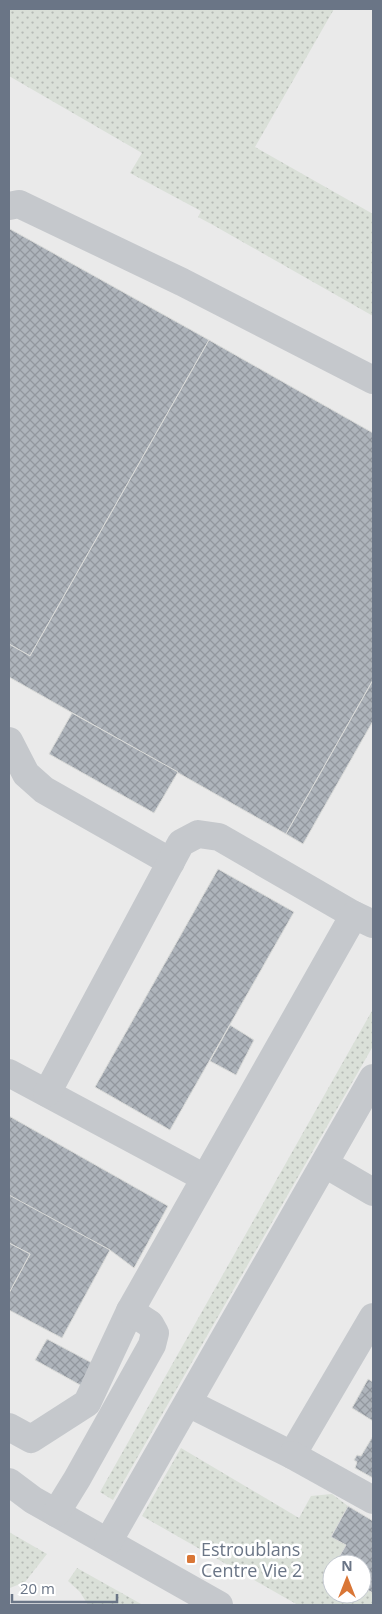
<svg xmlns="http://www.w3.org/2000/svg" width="382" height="1614" font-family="'Open Sans',sans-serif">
	<defs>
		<pattern id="grass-dots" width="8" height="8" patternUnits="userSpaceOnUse" patternTransform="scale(1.25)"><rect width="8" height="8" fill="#dae0d8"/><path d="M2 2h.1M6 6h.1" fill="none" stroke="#b5bab5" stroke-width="1.8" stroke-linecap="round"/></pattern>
		<pattern id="building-cross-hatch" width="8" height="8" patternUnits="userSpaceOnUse" patternTransform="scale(1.25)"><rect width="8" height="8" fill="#aeb4bb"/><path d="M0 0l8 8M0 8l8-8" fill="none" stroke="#92979e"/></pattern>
	</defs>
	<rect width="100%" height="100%" fill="#f9f9f7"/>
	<!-- built -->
	<path fill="#eaeaea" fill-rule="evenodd" d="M9 9H373V1605H9ZM332 1564H362V1594H332Z"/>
	<!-- grass -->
	<g fill="url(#grass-dots)">
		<path d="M9 9H334L255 147 373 214V316L213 225 198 217 201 211 130 173 142 153 9 76Z"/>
		<path d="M373 1009V1046L113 1500 100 1492Z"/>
		<path d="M181 1448 299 1518 311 1496 332 1494 348 1506 331 1536 346 1545 335 1564H332V1594H362V1587L373 1593V1605H298L142 1516Z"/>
		<path d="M9 1532 47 1554 25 1582 10 1588 9 1587Z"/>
		<path d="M77 1568 143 1605H88L80 1592 68 1581Z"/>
	</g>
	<!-- building -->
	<g fill="url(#building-cross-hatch)" stroke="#dadbd9">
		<path d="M10 229 209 340 30 656 9 644V231Z"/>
		<path d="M209 340 373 433V680L286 834 9 677V644L30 656Z"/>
		<path d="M373 680V721L303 844 286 834Z"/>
		<path d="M72 713 178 772 154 813 49 754Z"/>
		<path d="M218 869 294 912 170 1130 95 1087Z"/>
		<path d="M230 1025 254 1040 236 1075 210 1061Z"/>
		<path d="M9 1116 168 1206 134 1268 110 1250 56 1223 9 1197Z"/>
		<path d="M9 1195 110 1250 62 1338 9 1310V1293L30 1254 9 1243Z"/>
		<path d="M9 1243 30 1254 9 1293Z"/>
		<path d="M47 1339 94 1364 82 1386 35 1360Z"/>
		<path d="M368 1379 373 1382V1421L352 1408Z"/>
		<path d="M373 1436V1478L355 1468 357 1462 354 1460 357 1455 361 1456Z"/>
		<path d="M348 1506 373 1521V1593L362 1587V1564H335L346 1545 331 1537Z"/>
	</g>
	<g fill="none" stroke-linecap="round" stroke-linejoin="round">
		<!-- minor -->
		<g stroke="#c5c8cc" stroke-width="28">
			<path d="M9 206 19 204 182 282 373 380"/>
			<path d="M9 741 26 774 44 790 171 862"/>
			<path d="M9 1073 205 1178"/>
			<path d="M47 1093 181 843 198 834 219 837 354 915"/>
			<path d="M325 1164 373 1192"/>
			<path d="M188 1403 292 1455 373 1317"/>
			<path d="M9 1427 31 1439 87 1403 130 1311"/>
			<path d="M292 1455 373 1500"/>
			<path d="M9 1482 33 1500 219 1605"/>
			<path d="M56 1513 77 1479 152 1345 155 1333 150 1324 130 1311 354 915 373 924"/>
			<path d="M108 1542 373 1078"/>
		</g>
	</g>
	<!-- markers -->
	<rect fill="#d97636" stroke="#fff" stroke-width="2" x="186" y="1554" width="10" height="10" rx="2.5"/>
	<g text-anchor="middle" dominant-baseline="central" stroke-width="5" stroke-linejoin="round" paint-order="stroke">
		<!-- poi labels -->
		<g font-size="18" fill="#6a7586" stroke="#fff" text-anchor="start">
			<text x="201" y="1549">Estroublans<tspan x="201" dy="21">Centre Vie 2</tspan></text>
		</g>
	</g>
	<!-- border -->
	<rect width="382" height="1614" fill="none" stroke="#6a7586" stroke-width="20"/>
	<!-- north arrow -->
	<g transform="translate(347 1579)"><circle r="24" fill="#ffffff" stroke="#c3c8cf"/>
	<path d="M0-4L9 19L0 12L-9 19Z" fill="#d97636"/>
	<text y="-8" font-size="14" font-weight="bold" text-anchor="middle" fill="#6a7586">N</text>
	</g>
	<!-- scale -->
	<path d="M12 1594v8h105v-8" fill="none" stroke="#6a7586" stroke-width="2.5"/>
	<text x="20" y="1594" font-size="15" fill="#6a7586" stroke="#ffffff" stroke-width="4" paint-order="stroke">20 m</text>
</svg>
